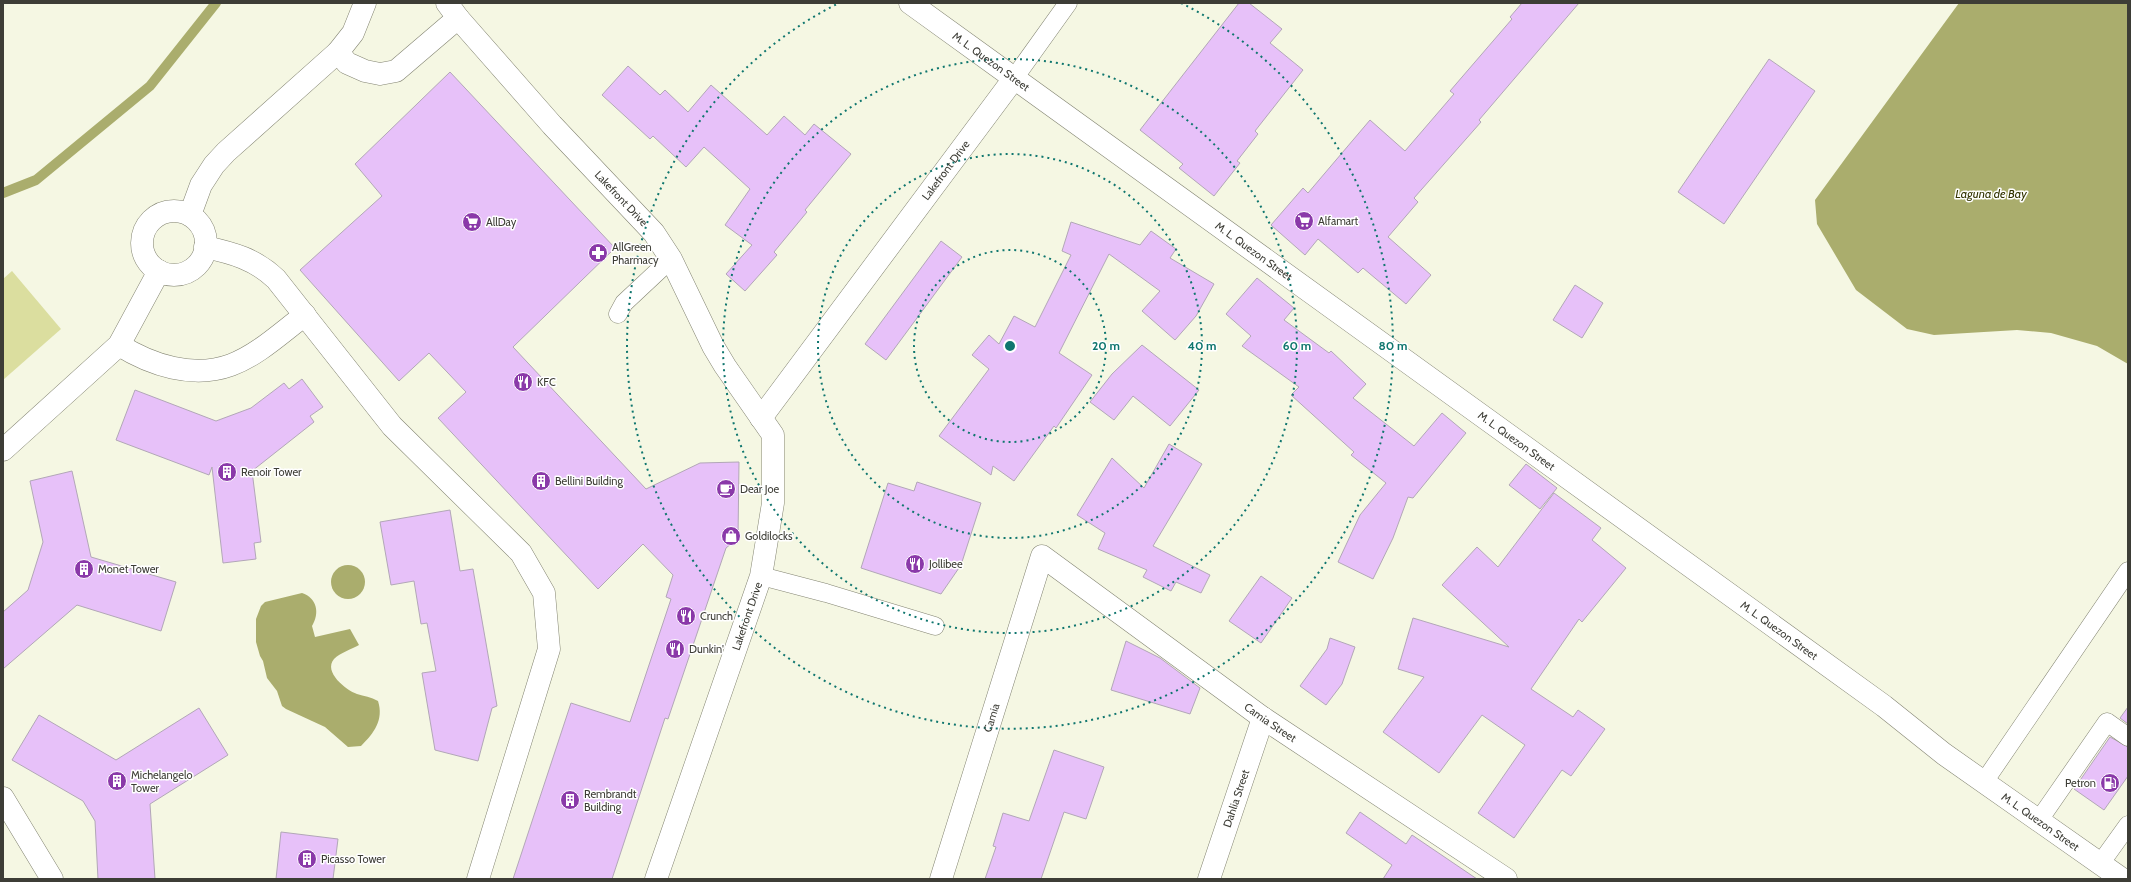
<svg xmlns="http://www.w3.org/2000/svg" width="2131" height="882" font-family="Cabin,sans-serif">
	<rect width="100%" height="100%" fill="#f5f7e3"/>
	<!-- green -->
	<path fill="#dbde9f" d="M12 271 61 329 3 380V279Z"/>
	<!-- water -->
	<g fill="#aaad6d">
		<path d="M1959 3H2128V364L2097 346 2051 333 2017 330 1934 335 1907 329 1856 290 1817 224 1815 200Z"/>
		<circle cx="348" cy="582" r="17"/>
		<path d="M302 593C317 598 320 613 312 626L315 637 350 629 359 645C352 649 340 653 334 659 323 672 346 690 357 694 364 696 371 697 378 701 384 720 374 733 361 746L348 747 325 727 286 709 282 706 277 691 267 678 263 661 260 656 256 642V619L261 606 265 602Z"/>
	</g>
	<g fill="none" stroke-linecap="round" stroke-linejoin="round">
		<!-- stream -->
		<path stroke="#aaad6d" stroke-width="10" d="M3 193 36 180 150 86 216 3"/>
	</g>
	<!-- building -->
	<g fill="#e7c1f9" stroke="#b2a7b7">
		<path d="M1239 3H1249L1282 29 1270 43 1303 70 1255 131 1258 134 1237 161 1240 163 1214 196 1179 168 1183 164 1140 130Z"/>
		<path d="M1522 3H1579L1479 120 1481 122 1414 198 1418 202 1388 237 1431 275 1406 304 1363 268 1358 273 1318 239 1305 255 1271 225 1303 188 1308 193 1370 120 1405 151 1454 94 1450 91 1512 19 1510 17Z"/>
		<path d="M1769 59 1815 91 1724 224 1678 192Z"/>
		<path d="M628 66 660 95 665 90 688 112 711 85 767 135 784 116 805 135 814 124 851 154 805 210 807 212 774 252 777 255 745 291 726 274 752 245 725 225 750 189 704 147 686 167 653 136 650 139 602 95Z"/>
		<path d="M450 72 615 248 513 347 646 489 700 463 739 462 738 538 726 548 668 719 665 718 612 879H513L571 703 630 722 671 599 666 597 673 575 643 544 598 589 438 418 466 392 429 353 399 381 300 270 382 196 355 164Z"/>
		<path d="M1071 222 1140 245 1151 231 1176 249 1170 258 1214 284 1196 316 1175 340 1142 311 1160 291 1109 254 1059 353 1092 375 1056 428 1054 426 1014 481 993 466 991 475 939 436 989 369 972 355 989 335 999 344 1014 316 1035 327 1071 255 1062 251Z"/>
		<path d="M941 241 962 257 886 360 865 344Z"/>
		<path d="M1257 278 1294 308 1284 320 1329 353 1331 351 1366 384 1353 398 1414 446 1442 413 1466 433 1413 498 1408 497 1393 538 1373 579 1338 562 1360 515 1386 483 1351 455 1354 452 1291 395 1299 387 1242 346 1251 336 1226 314Z"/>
		<path d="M1575 285 1603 303 1582 338 1553 320Z"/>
		<path d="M1142 345 1199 390 1170 426 1133 396 1114 420 1090 402 1112 374Z"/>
		<path d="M302 379 323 407 310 416 314 422 252 471 261 542 254 543 256 559 223 563 212 467 209 475 116 440 135 390 216 421 251 408 284 383 289 389Z"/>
		<path d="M1169 444 1202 464 1153 546 1210 575 1201 593 1176 582 1171 591 1143 577 1147 570 1098 549 1105 533 1077 515 1112 458 1144 488Z"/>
		<path d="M1526 464 1557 488 1540 509 1509 485Z"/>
		<path d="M72 471 91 557 176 582 161 631 77 605 3 669V612L28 590 43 542 30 481Z"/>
		<path d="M917 482 981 503 961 565 941 594 861 568 888 483 914 491Z"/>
		<path d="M1554 493 1601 528 1592 540 1626 568 1582 622 1579 619 1531 689 1573 717 1578 710 1605 729 1571 776 1562 770 1514 838 1478 813 1525 745 1482 715 1439 773 1383 732 1424 677 1398 669 1413 618 1509 647 1442 585 1477 547 1498 567Z"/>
		<path d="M450 510 460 571 473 569 497 706 492 708 478 761 435 750 422 673 436 671 427 623 421 624 414 581 391 585 380 522Z"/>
		<path d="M1261 576 1292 598 1261 643 1229 621Z"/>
		<path d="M1330 638 1355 647 1342 684 1326 705 1300 686 1327 649Z"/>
		<path d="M1126 641 1160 658 1200 688 1190 714 1111 690Z"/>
		<path d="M2128 707V724L2120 718Z"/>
		<path d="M199 708 228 755 150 804 155 879H98L95 821 83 801 12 760 39 715 116 760Z"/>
		<path d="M2110 737 2128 747V776L2104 810 2074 789Z"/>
		<path d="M1054 750 1104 767 1086 819 1064 812 1041 879H985L996 847 993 846 1003 813 1029 821Z"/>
		<path d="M1360 812 1406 844 1412 835 1477 879H1383L1392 865 1346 833Z"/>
		<path d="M281 832 338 839 333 879H276Z"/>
	</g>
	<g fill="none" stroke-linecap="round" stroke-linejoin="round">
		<defs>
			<g id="service">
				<path d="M1015 77 1068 3"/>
				<path d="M618 314 624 303 671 259"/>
				<path d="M761 576 826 593 935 626"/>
				<path d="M1984 782 2128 571"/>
				<path d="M2039 820 2107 722 2128 737"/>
				<path d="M2100 864 2128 825"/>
			</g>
			<g id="minor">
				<path d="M338 52 347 63 365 71 380 74 396 71 458 18"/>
				<circle cx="174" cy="243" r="32"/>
				<path d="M190 215 201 185 214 165 226 152 338 52 353 33 365 3"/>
				<path d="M205 247C233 253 255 259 276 279L392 426 521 553 544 593 549 649 478 879"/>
				<path d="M119 345C151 365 193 379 231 365 258 355 282 332 305 315"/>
				<path d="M3 450 119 345 159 271"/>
				<path d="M3 798 52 879"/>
				<path id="s1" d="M941 879 1042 556 1263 718 1506 879"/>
				<path id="s2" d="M1209 879 1263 718"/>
			</g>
			<g id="tertiary">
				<path id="s3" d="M447 3 458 18 552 125 654 233 671 259 713 346 725 366 773 435V503L761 576 656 879"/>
				<path id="s4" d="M761 418 1015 77"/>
			</g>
			<g id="secondary">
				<path id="s5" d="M910 3 1884 706 1944 754 2122 879"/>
			</g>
		</defs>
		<!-- service casing -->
		<use href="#service" stroke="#838472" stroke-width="19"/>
		<!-- minor casing -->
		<use href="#minor" stroke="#838472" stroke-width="23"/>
		<!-- tertiary casing -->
		<use href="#tertiary" stroke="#838472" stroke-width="23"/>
		<!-- secondary casing -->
		<use href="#secondary" stroke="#838472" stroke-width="23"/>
		<!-- service -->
		<use href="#service" stroke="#fff" stroke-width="18"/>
		<!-- minor -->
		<use href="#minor" stroke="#fff" stroke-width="22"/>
		<!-- tertiary -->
		<use href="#tertiary" stroke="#fff" stroke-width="22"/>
		<!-- secondary -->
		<use href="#secondary" stroke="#fff" stroke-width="22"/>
	</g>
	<!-- distance rings -->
	<g fill="none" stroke="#0f766e" stroke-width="2" stroke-dasharray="2 4">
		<circle cx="1010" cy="346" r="96"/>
		<circle cx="1010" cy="346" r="192"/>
		<circle cx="1010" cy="346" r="287"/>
		<path d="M1181 3A383 383 0 1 1 839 3"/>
	</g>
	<!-- icons -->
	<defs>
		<symbol id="supermarket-disc" viewBox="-11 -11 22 22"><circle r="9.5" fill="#8a39a9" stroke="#fff"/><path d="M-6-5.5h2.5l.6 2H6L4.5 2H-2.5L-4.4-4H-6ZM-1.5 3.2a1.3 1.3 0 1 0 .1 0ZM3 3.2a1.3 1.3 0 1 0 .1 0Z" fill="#fff"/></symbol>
		<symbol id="pharmacy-disc" viewBox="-11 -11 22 22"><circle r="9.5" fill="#8a39a9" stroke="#fff"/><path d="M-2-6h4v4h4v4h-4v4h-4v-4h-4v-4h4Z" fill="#fff"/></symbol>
		<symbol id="restaurant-disc" viewBox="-11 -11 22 22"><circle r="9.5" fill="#8a39a9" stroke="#fff"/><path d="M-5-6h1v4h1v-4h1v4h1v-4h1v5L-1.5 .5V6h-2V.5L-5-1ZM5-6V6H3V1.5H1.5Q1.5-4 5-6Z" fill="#fff"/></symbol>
		<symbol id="building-disc" viewBox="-11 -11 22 22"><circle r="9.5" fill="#8a39a9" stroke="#fff"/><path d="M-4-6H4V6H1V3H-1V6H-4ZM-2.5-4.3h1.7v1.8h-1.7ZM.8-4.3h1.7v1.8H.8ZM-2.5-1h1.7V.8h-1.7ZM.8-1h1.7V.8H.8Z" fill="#fff"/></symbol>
		<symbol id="cafe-disc" viewBox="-11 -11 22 22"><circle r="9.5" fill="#8a39a9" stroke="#fff"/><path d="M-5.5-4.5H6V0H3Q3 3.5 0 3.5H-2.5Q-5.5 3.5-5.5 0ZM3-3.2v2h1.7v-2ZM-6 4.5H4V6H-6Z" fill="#fff"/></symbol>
		<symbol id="shop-disc" viewBox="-11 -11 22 22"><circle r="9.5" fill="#8a39a9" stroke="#fff"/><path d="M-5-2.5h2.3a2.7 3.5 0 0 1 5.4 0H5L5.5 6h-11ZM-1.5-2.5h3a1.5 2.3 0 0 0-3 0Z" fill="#fff"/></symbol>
		<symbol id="fuel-disc" viewBox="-11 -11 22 22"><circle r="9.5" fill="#8a39a9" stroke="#fff"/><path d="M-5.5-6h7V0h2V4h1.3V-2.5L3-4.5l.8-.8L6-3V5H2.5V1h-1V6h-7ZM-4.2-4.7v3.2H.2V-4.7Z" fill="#fff"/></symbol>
	</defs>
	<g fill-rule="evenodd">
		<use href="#supermarket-disc" x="1293" y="210" width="22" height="22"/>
		<use href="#supermarket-disc" x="461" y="211" width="22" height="22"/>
		<use href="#pharmacy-disc" x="587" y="242" width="22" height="22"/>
		<use href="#restaurant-disc" x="512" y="371" width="22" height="22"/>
		<use href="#building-disc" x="216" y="461" width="22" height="22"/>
		<use href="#building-disc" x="530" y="470" width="22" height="22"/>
		<use href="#cafe-disc" x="715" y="478" width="22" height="22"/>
		<use href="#shop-disc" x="720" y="525" width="22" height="22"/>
		<use href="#restaurant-disc" x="904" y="553" width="22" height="22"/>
		<use href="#building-disc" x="73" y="558" width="22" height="22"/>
		<use href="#restaurant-disc" x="675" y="605" width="22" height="22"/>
		<use href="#restaurant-disc" x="664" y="638" width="22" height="22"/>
		<use href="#building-disc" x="106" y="770" width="22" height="22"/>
		<use href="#fuel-disc" x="2099" y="772" width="22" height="22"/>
		<use href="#building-disc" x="559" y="789" width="22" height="22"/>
		<use href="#building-disc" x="296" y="848" width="22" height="22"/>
	</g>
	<g text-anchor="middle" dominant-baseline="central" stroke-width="3" stroke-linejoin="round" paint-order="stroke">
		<!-- street labels -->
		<g font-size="11" fill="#3d3d36" stroke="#fff">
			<text stroke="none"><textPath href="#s5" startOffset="100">M. L. Quezon Street</textPath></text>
			<text stroke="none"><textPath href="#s4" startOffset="309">Lakefront Drive</textPath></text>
			<text stroke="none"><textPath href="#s3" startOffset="262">Lakefront Drive</textPath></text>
			<text stroke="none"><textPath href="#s5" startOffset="424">M. L. Quezon Street</textPath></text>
			<text stroke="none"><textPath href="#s5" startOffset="748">M. L. Quezon Street</textPath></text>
			<text transform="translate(747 616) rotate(-71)">Lakefront Drive</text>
			<text stroke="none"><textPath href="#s5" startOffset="1072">M. L. Quezon Street</textPath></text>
			<text stroke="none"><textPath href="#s1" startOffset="169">Camia</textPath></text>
			<text stroke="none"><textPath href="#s1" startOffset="621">Camia Street</textPath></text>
			<text stroke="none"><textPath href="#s2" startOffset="85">Dahlia Street</textPath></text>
			<text stroke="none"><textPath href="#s5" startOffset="1396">M. L. Quezon Street</textPath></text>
		</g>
		<!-- poi labels -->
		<g font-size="11" fill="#3d3d36" stroke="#fff" text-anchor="start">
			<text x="1318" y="221">Alfamart</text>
			<text x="486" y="222">AllDay</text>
			<text x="612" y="247">AllGreen<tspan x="612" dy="13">Pharmacy</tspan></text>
			<text x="537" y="382">KFC</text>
			<text x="241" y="472">Renoir Tower</text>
			<text x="555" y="481">Bellini Building</text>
			<text x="740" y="489">Dear Joe</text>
			<text x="745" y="536">Goldilocks</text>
			<text x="929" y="564">Jollibee</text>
			<text x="98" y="569">Monet Tower</text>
			<text x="700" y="616">Crunch</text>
			<text x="689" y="649">Dunkin'</text>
			<text x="131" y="775">Michelangelo<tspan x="131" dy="13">Tower</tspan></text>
			<text x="2096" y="783" text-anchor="end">Petron</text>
			<text x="584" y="794">Rembrandt<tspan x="584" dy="13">Building</tspan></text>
			<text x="321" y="859">Picasso Tower</text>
		</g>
		<!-- water labels -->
		<g font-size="12" font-style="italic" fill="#323300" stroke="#fff">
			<text x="1991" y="193">Laguna de Bay</text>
		</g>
	</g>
	<circle cx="1010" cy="346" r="6" fill="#0f766e" stroke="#fff" stroke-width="2"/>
	<g font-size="12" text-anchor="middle" font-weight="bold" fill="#0f766e" stroke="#fff" stroke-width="3" stroke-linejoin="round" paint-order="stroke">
		<text x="1106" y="350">20 m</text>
		<text x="1202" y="350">40 m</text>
		<text x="1297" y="350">60 m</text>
		<text x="1393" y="350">80 m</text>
	</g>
	<!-- border -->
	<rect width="2131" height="882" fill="none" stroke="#3d3d36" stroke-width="8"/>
</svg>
